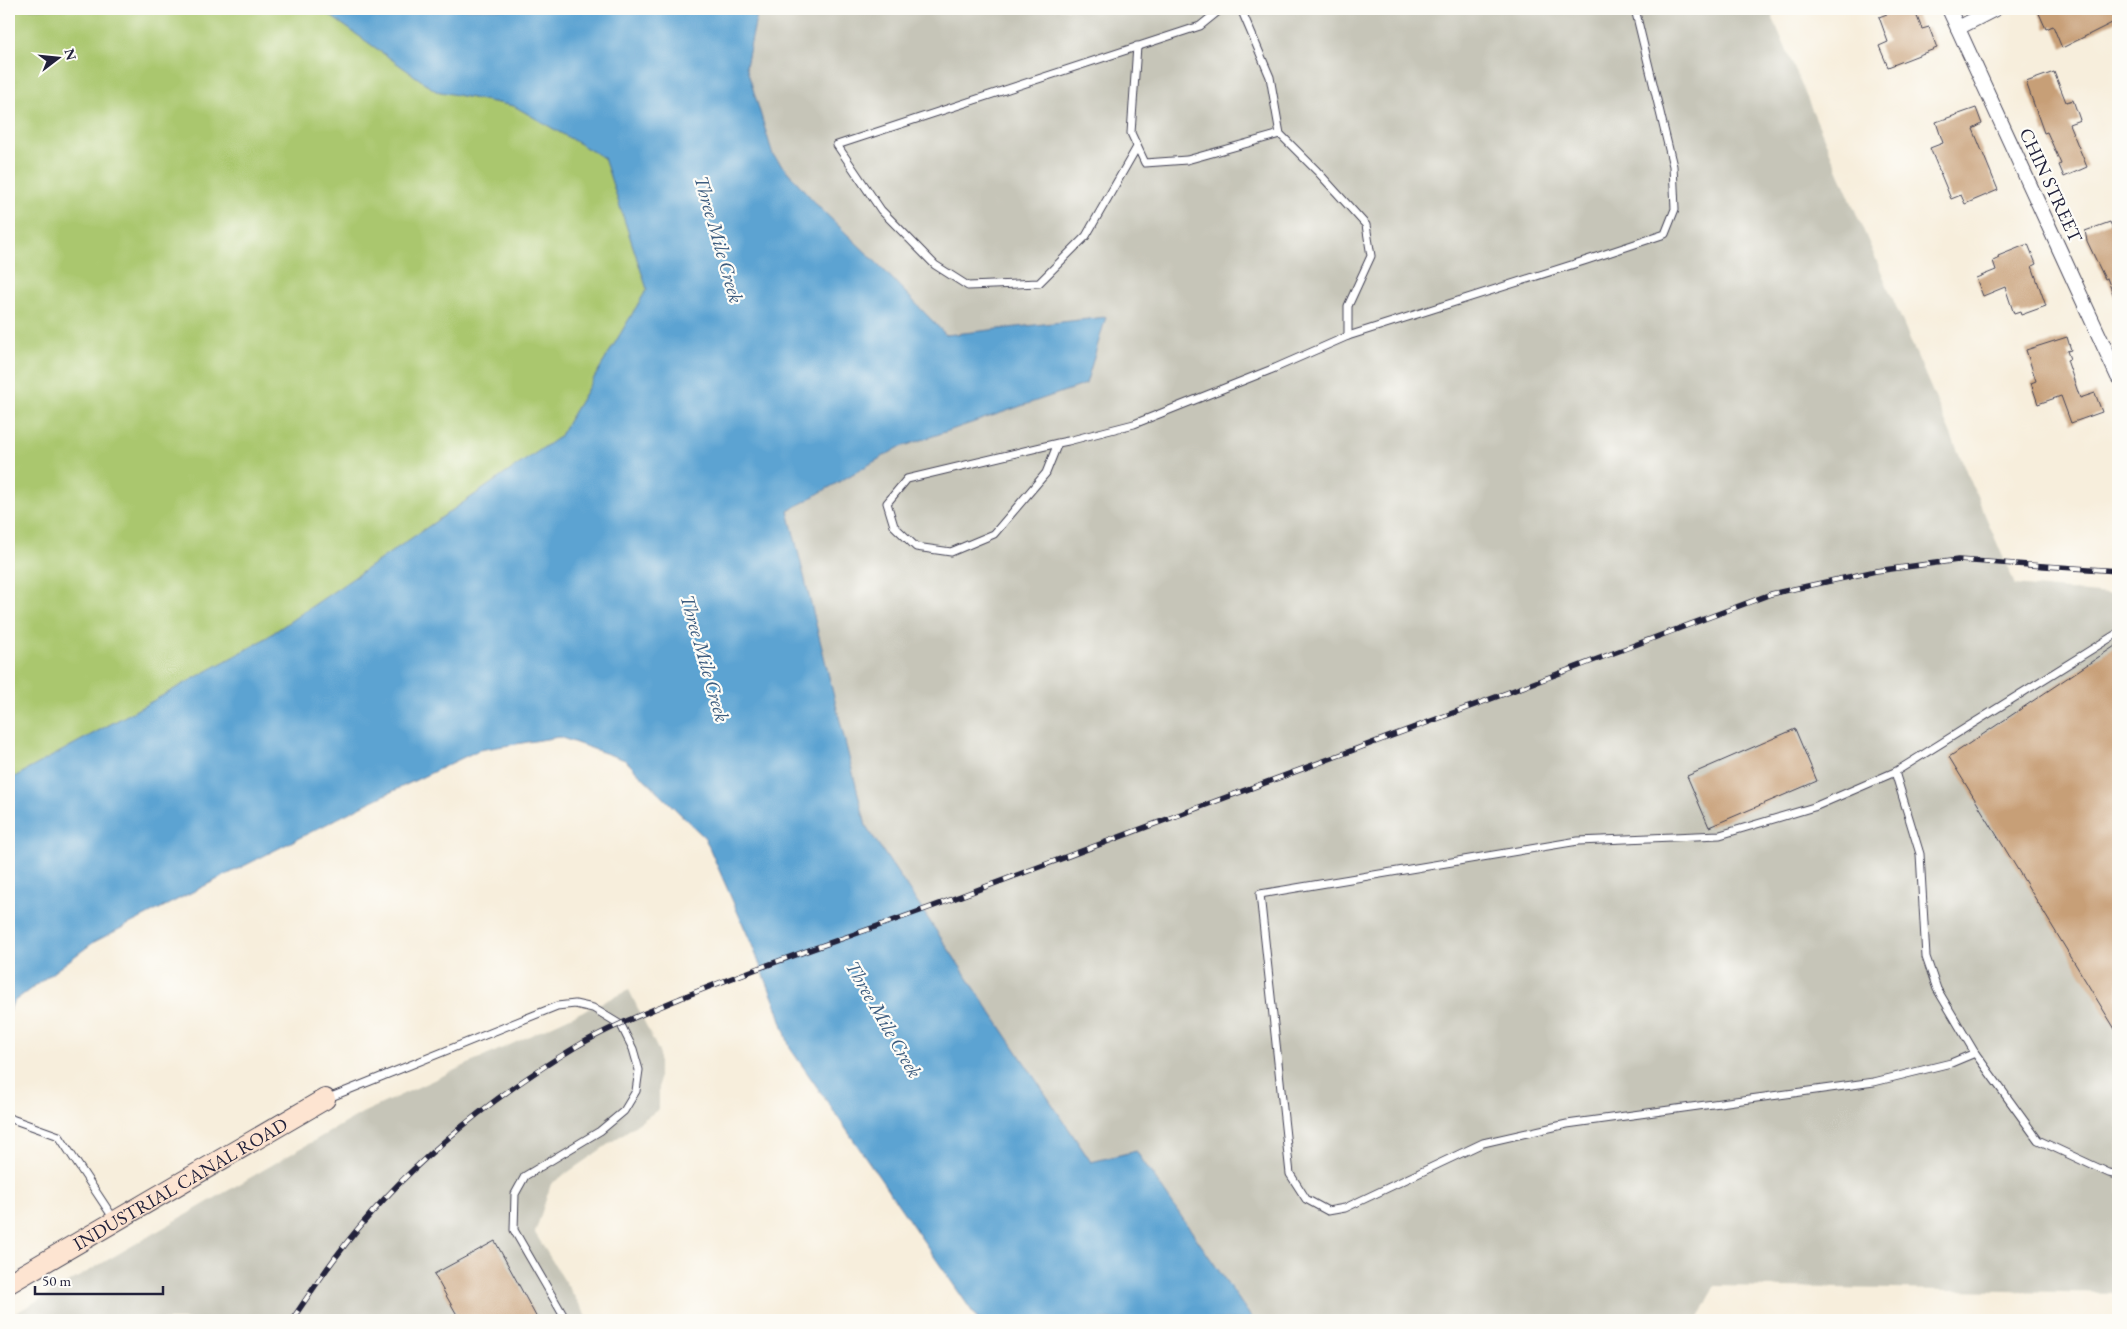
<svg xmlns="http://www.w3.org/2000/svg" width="2127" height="1329" font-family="'EB Garamond',serif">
	<rect width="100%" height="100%" fill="#fdfcf7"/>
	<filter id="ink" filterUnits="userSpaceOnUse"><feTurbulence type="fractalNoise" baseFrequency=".02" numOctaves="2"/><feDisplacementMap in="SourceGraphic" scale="10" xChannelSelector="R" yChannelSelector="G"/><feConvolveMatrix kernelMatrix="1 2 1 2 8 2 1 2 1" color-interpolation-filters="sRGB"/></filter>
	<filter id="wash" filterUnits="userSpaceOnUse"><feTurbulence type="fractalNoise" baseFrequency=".0096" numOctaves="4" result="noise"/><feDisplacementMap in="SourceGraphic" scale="20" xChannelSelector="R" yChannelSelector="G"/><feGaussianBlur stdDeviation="1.12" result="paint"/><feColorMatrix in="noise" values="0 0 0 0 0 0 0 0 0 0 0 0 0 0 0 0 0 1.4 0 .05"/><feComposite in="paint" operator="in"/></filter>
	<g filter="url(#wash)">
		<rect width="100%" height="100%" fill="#f7eedc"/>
		<!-- industrial -->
		<g fill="#c6c5b8">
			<path d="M758 9H1769L2015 585 2118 595V1293L1715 1286 1698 1320H1253L1136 1151 1091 1162 866 826 788 511 898 448 1086 384 1106 318 946 335 880 266 819 207 773 155 746 66Z"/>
			<path d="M629 990 659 1052V1109L551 1184 535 1233 589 1320H9V1317L362 1113Z"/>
		</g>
		<!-- green -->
		<path fill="#aac76e" stroke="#667454" d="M9 9H321L436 91 514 106 604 158 647 289 559 437 260 642 9 780Z"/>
		<!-- water -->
		<path fill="#5ca3d2" stroke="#3f6286" d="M321 9H758L746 66 773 155 819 207 880 266 946 335 1106 317 1086 384 898 448 788 511 866 826 1091 1162 1136 1151 1253 1320H978L790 1048 777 1008 752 945 705 838 625 760 559 737 479 750 368 803 94 942 13 1002 9 1013V780L260 642 559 437 647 289 604 158 514 106 436 91Z"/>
		<g id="blocks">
			<!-- building -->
			<g fill="#c79f77">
				<path d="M1900 9H1914L1922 29 1929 27 1937 48 1888 67 1879 46 1888 42 1879 17Z"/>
				<path d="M2037 9H2118V20L2062 48 2053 26 2046 29Z"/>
				<path d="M2054 72 2066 102 2073 100 2080 120 2069 124 2087 167 2064 177 2059 165 2061 164 2047 132 2044 133 2026 82Z"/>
				<path d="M1976 108 1982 124 1973 129 1998 190 1965 204 1961 195 1951 199 1930 148 1943 143 1936 122Z"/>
				<path d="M2110 222 2113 230 2118 228V303L2117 304 2107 278 2105 279 2087 241 2085 231Z"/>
				<path d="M2028 244 2036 264 2032 266 2046 306 2021 315 2020 312 2014 314 2005 287 1983 296 1976 278 1996 270 1993 261 1999 258 1998 256Z"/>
				<path d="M2067 337 2071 350 2067 351 2070 359 2067 360 2080 398 2095 393 2102 412 2071 423 2061 396 2038 404 2031 383 2036 381 2026 350Z"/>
				<path d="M2118 644V1034L1949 757Z"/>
				<path d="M1795 729 1817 781 1709 827 1687 776Z"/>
				<path d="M495 1241 538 1320H460L448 1299 434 1274Z"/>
			</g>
		</g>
	</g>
	<g filter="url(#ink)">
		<use href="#blocks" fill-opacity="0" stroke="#424153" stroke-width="1"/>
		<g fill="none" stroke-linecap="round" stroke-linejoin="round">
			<defs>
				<g id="lane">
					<path d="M1241 9 1270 77 1280 134 1317 171 1366 225 1371 256 1348 306V336"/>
					<path d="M1137 46 1131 133 1145 163 1187 160 1280 134"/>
					<path d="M1137 147 1086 236 1039 283 968 286 935 265 881 210 837 145 1200 26 1221 9"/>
					<path d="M1058 443 1046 473 994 534 951 552 916 547 894 526 887 503 907 479 1058 443 1068 441 1134 424 1275 368 1348 336 1587 260 1665 234 1675 209 1673 166 1635 9"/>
					<path d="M1895 772 1920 854 1926 957 1937 989 1975 1053 2038 1140 2109 1173 2118 1175"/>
					<path d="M1975 1053 1951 1063 1874 1082 1567 1124 1483 1143 1345 1208 1328 1211 1306 1199 1290 1174 1260 894 1578 841 1720 835 1814 807 1895 772 2118 633"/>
					<path d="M326 1099 557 1006 575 1004 593 1008 621 1025 633 1049 639 1070 636 1091 624 1111 600 1131 525 1176 515 1194 514 1230 566 1320"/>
					<path d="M9 1118 59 1136 114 1219"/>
				</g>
				<g id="street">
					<path d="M1949 9 2118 377"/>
					<path d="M1958 28 1995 9"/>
				</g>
				<g id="secondary">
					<path id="s1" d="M9 1283 325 1099"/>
				</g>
			</defs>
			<!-- lane casing -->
			<use href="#lane" stroke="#424153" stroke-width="9"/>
			<!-- street casing -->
			<use href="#street" stroke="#424153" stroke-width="16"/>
			<!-- secondary casing -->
			<use href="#secondary" stroke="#424153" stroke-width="22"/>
			<!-- lane -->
			<use href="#lane" stroke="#fff" stroke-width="7"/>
			<!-- street -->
			<use href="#street" stroke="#fff" stroke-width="14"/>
			<!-- secondary -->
			<use href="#secondary" stroke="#fde4d1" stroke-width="20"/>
			<defs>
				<path id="rail" d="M292 1320C306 1299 320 1278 335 1258 398 1173 484 1102 574 1048 607 1028 645 1013 681 998 767 963 855 935 942 903 1218 800 1495 698 1771 594L1876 571 1958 560 2118 571"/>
			</defs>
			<!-- rail casing -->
			<use href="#rail" stroke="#22223b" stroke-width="5.5"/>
			<!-- rail -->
			<use href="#rail" stroke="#fdfcf7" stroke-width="4" stroke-dasharray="11" stroke-linecap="butt"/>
		</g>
	</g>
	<g text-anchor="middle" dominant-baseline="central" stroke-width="4.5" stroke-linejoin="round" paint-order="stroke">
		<!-- street labels -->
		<g font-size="19" fill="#22223b" stroke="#fdfcf7">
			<text transform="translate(2051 185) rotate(65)">CHIN STREET</text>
			<text stroke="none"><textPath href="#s1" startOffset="198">INDUSTRIAL CANAL ROAD</textPath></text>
		</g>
		<!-- water labels -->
		<g font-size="20" font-style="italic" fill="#3c5c7f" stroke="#fdfcf7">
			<text transform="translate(719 239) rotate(74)">Three Mile Creek</text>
			<text transform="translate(705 658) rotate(74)">Three Mile Creek</text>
			<text transform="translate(884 1019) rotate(60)">Three Mile Creek</text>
		</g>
	</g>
	<!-- margin -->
	<rect width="2127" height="1329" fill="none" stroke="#fdfcf7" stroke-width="30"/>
	<!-- north arrow -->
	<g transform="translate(58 58) rotate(74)" stroke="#fdfcf7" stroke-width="4" paint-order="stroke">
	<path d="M0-4L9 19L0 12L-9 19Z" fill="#22223b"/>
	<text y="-8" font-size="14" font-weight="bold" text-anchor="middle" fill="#22223b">N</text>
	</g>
	<!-- scale -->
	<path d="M35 1286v8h128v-8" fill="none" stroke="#22223b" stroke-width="2.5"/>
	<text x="42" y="1286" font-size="15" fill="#22223b" stroke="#fdfcf7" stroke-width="4" paint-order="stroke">50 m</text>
</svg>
